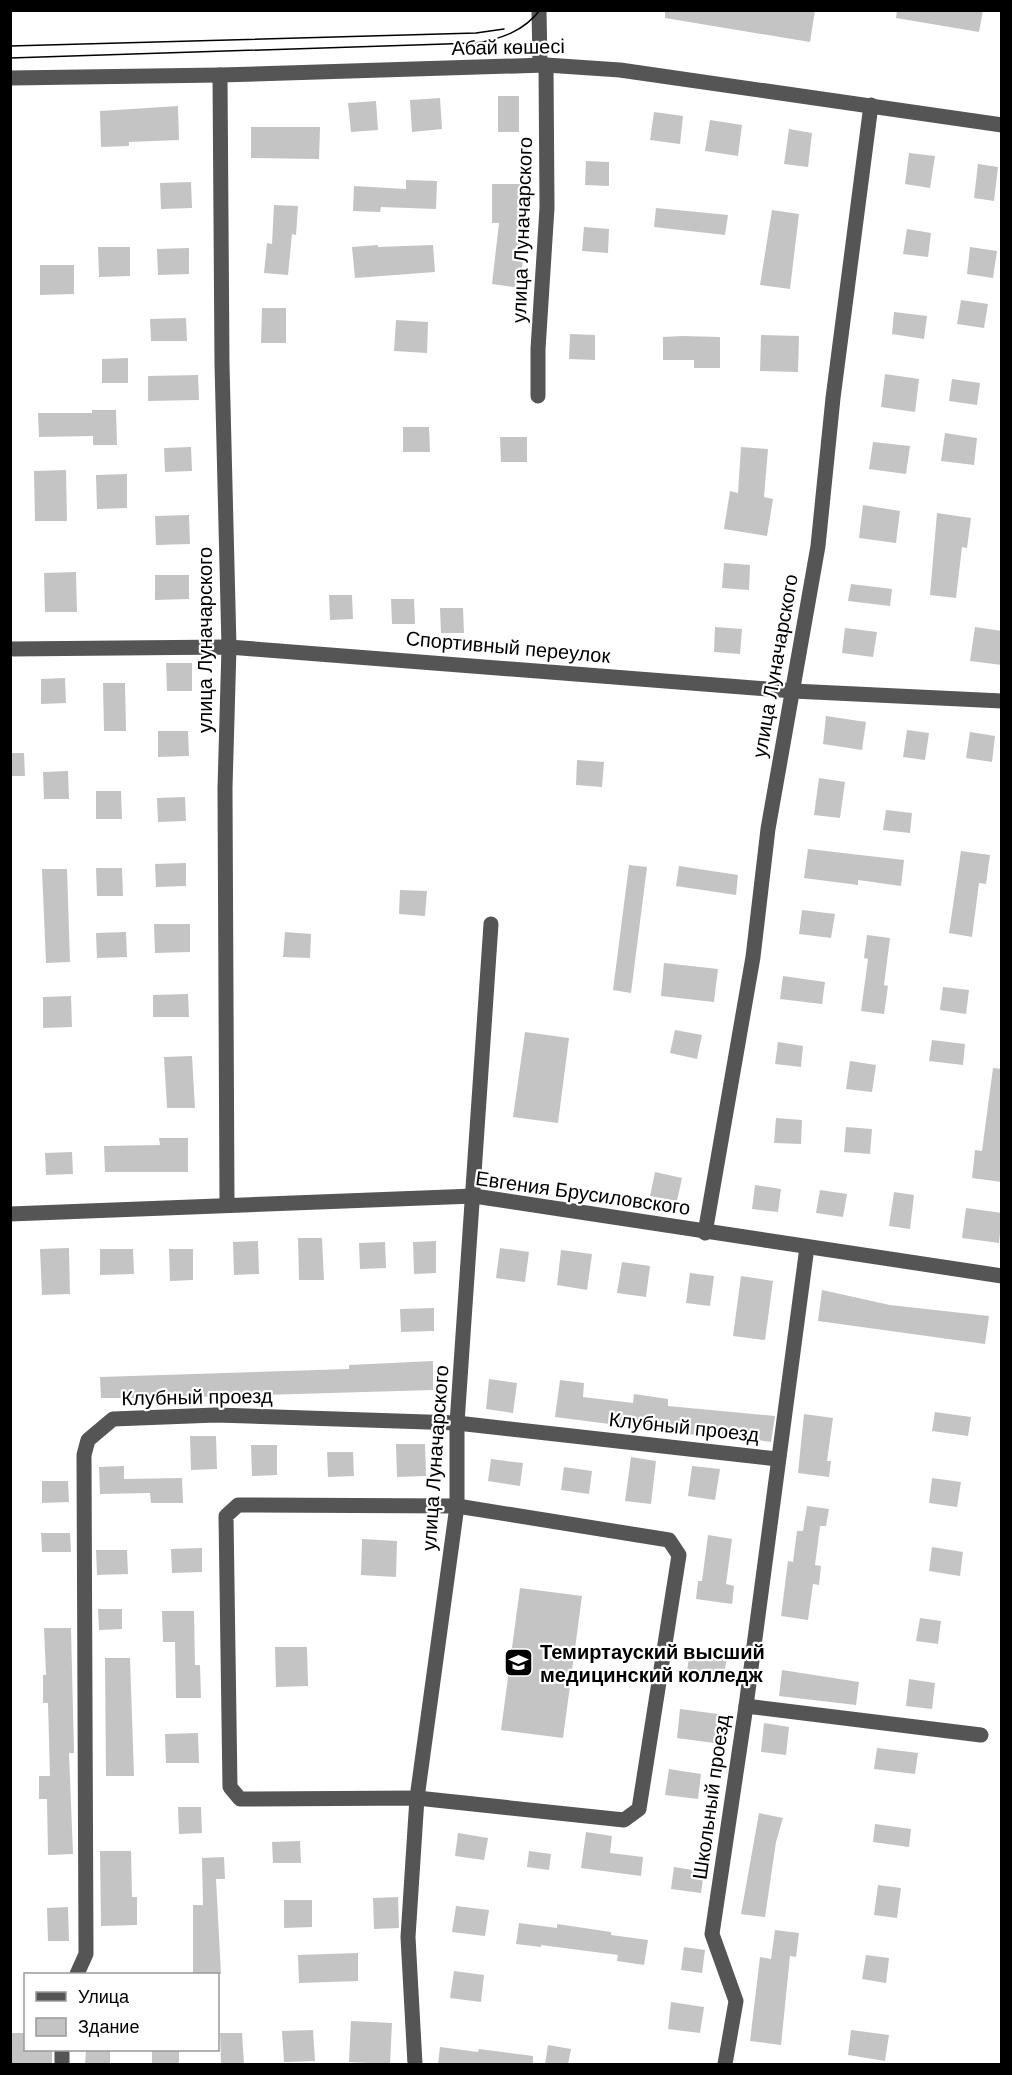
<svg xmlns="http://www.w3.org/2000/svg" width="1012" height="2075" font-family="'DM Sans',sans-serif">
	<rect width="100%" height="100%" fill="#fff"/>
	<!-- building -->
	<g fill="#c4c4c4">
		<path d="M665 10H815L810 42 665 18Z"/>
		<path d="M897 10H983L979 32 896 18Z"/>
		<rect x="498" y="96" width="21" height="36"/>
		<path d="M440 98 442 129 412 132 410 100Z"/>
		<path d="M376 101 378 130 351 132 348 103Z"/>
		<path d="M178 106 179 140 129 142V146L101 147 100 111Z"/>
		<path d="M654 112 683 116 680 144 650 140Z"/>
		<path d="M710 120 742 125 738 156 705 151Z"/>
		<path d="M251 127H320L319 159 251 158Z"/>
		<path d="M789 129 812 133 808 167 784 164Z"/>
		<path d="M909 153 935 156 930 188 905 184Z"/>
		<path d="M586 161 609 162V186L585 185Z"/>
		<path d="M978 164 998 167 994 201 974 198Z"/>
		<path d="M406 180 437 181 436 209 381 207 380 212 353 211 354 186 406 189Z"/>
		<path d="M191 182 192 208 161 209 160 183Z"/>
		<path d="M492 184H520V241H525L520 288 492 284 499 223H492Z"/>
		<path d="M274 205 298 206 296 235 292 234 288 275 264 273 267 243 272 244Z"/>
		<path d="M656 208 728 215 725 235 654 227Z"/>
		<path d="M772 210 799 214 790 289 760 285Z"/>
		<path d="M584 227 609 229 608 253 582 251Z"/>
		<path d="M907 229 931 233 928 257 903 254Z"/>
		<path d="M378 245V247L433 245 435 272 355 278 352 247Z"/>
		<path d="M98 247H130V276L99 277Z"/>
		<path d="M970 247 997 251 993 278 967 274Z"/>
		<path d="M189 248V274L158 275 157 249Z"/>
		<path d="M40 265H74V294L40 295Z"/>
		<path d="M961 300 988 304 984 328 957 324Z"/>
		<path d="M262 308H286V343H261Z"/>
		<path d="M894 312 927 316 924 339 892 334Z"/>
		<path d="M186 318 187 341H151L150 319Z"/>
		<path d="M396 320 428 322 427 353 394 351Z"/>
		<path d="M570 334 595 335V360L569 359Z"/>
		<path d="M761 335 799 336 798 372 760 371Z"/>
		<path d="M683 336 720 337V368H694V360H663V337Z"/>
		<path d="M128 358V383H102V359Z"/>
		<path d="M885 374 919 379 915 412 881 407Z"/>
		<path d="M198 375 199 400 148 401V376Z"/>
		<path d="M952 379 980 383 977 405 949 401Z"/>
		<path d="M92 410H116L117 445H93V436L39 437 38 413H92Z"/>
		<path d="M403 427H429L430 452H403Z"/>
		<path d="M945 433 977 438 974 465 941 461Z"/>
		<path d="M500 437H527V462H501Z"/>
		<path d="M873 442 910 446 906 474 869 469Z"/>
		<path d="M191 447 192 471 165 472 164 448Z"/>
		<path d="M741 447 768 449 764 497 773 499 767 536 724 529 730 491 738 493Z"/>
		<path d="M66 470 67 521H35L34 471Z"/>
		<path d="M127 474V508L97 509 96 475Z"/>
		<path d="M863 505 900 511 896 543 859 538Z"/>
		<path d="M937 513 971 518 967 548 962 547 956 598 930 595Z"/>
		<path d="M189 515 190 544 156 545 155 516Z"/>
		<path d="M724 563 750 565 749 590 722 588Z"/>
		<path d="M76 572 77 612H45L44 573Z"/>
		<path d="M155 575H189V599L155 600Z"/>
		<path d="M851 584 892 589 890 606 848 601Z"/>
		<path d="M329 595H352L353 619 330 620Z"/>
		<path d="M391 599H414L415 624H392Z"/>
		<path d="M440 608H463L464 633H441Z"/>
		<path d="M715 627 742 629 740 654 714 652Z"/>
		<path d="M975 627 1002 631V665L970 661Z"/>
		<path d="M845 628 877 632 873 657 842 653Z"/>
		<path d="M166 663H192V691H167Z"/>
		<path d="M65 678 66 703 41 704V679Z"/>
		<path d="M103 683H125L126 731H104Z"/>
		<path d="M826 716 866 722 862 750 823 744Z"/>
		<path d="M907 730 929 733 925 760 903 757Z"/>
		<path d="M158 731H188L189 756 158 757Z"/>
		<path d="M970 732 995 736 992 762 966 758Z"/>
		<path d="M10 753H24L25 776H10Z"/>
		<path d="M577 760 604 762 602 787 576 785Z"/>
		<path d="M68 771 69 799H44L43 772Z"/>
		<path d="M819 778 845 782 840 818 814 815Z"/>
		<path d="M96 791H121L122 819H96Z"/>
		<path d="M185 797 186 821 158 822 157 798Z"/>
		<path d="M886 810 912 813 910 833 883 830Z"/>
		<path d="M808 849 904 860 901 886 858 880V885L804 878Z"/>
		<path d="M961 851 990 855 986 884 979 883 972 937 949 933Z"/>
		<path d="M186 863V886L156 887 155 864Z"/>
		<path d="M629 865 647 867 631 993 613 990Z"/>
		<path d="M679 866 738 875 736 895 676 886Z"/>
		<path d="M96 868H122L123 896H97Z"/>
		<path d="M42 869H67L70 962 46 963Z"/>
		<path d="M400 890 427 891 425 916 399 914Z"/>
		<path d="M802 910 835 914 831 938 799 934Z"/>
		<path d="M154 924H190V952L155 953Z"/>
		<path d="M126 932 127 957 97 958 96 933Z"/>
		<path d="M285 932 311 934 310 958 283 957Z"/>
		<path d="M867 935 890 938 884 985 888 986 884 1014 861 1011 868 959 864 958Z"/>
		<path d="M664 963 718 969 714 1002 661 996Z"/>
		<path d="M783 976 825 982 822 1004 780 999Z"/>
		<path d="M943 987 969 990 966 1014 940 1010Z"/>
		<path d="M188 994 189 1017H153V995Z"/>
		<path d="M71 996 72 1027 43 1028V997Z"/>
		<path d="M675 1030 702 1035 697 1059 670 1053Z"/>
		<path d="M525 1032 569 1038 558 1123 513 1117Z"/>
		<path d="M932 1040 965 1044 963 1065 929 1061Z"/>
		<path d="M778 1042 803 1046 801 1067 775 1064Z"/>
		<path d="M192 1056 195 1108H167L164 1057Z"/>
		<path d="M850 1061 876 1065 872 1092 846 1089Z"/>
		<path d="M993 1068 1002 1069V1182L972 1178 975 1150 982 1151Z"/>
		<path d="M776 1118 802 1120 801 1144 774 1143Z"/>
		<path d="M846 1127 872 1129 870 1154 844 1152Z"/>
		<path d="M159 1138H188V1172H105L104 1146 160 1145Z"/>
		<path d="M72 1152 73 1174 46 1175 45 1153Z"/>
		<path d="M655 1172 682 1178 677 1201 650 1196Z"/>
		<path d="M755 1185 781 1189 778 1212 752 1209Z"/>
		<path d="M820 1190 847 1194 843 1217 816 1213Z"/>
		<path d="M894 1192 914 1195 910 1229 889 1226Z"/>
		<path d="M966 1208 1002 1213 999 1243 962 1238Z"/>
		<path d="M298 1238H322L324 1280H299Z"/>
		<path d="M258 1241 259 1274 234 1275 233 1242Z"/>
		<path d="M436 1241V1273L414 1274 413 1242Z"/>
		<path d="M385 1242 386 1268 360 1269 359 1243Z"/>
		<path d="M69 1248 70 1294 42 1295 40 1249Z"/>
		<path d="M500 1248 529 1252 525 1282 496 1278Z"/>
		<path d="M100 1249H133L134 1274 100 1275Z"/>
		<path d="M169 1249H193V1280L170 1281Z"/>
		<path d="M561 1250 592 1254 587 1290 557 1285Z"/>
		<path d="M622 1262 650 1266 646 1297 617 1293Z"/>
		<path d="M690 1273 714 1276 710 1306 686 1303Z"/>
		<path d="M741 1276 773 1281 765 1340 733 1336Z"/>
		<path d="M822 1290 890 1305 989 1316 985 1344 818 1321Z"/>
		<path d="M434 1308V1331L401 1332 400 1309Z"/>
		<path d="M433 1361V1390L165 1398V1401L140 1402V1398H101L100 1377 349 1369V1365Z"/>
		<path d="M489 1379 517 1383 513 1413 486 1409Z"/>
		<path d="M560 1380 584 1383 583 1397 633 1403 634 1394 668 1399V1406L775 1416 771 1442 696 1431 695 1435 555 1417Z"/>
		<path d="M935 1412 971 1417 968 1436 932 1431Z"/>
		<path d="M804 1414 833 1418 827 1461H831L829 1477 798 1473Z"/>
		<path d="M190 1436H216L217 1469 191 1470Z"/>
		<path d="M396 1444H425L426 1476 397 1477Z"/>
		<path d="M251 1445H277V1475L252 1476Z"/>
		<path d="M327 1452H353L354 1476 328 1477Z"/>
		<path d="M631 1457 656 1461 651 1504 625 1501Z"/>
		<path d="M491 1459 523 1463 520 1486 488 1481Z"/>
		<path d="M124 1466V1479L182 1478 183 1503H151L150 1493 100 1494 99 1467Z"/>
		<path d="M692 1466 720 1469 715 1500 688 1496Z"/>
		<path d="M564 1467 592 1471 589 1494 561 1490Z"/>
		<path d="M932 1478 961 1482 957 1507 929 1503Z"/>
		<path d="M42 1481H68L69 1502 42 1503Z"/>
		<path d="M807 1506 829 1509 826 1526H820L815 1565 821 1566 819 1585 813 1584 808 1620 781 1616 788 1561 793 1562 797 1531H803Z"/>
		<path d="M41 1533H70L71 1552H42Z"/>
		<path d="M708 1535 732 1539 726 1584 734 1586 732 1604 696 1599 698 1581H702Z"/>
		<path d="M362 1539 397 1541 396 1577 361 1575Z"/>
		<path d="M932 1547 963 1552 960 1576 929 1571Z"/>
		<path d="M202 1548V1572L172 1573 171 1549Z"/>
		<path d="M96 1550H127L128 1574 97 1575Z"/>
		<path d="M520 1588 582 1596 563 1738 501 1730Z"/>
		<path d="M98 1609H122V1629L99 1630Z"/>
		<path d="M162 1611H194L195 1665H200L201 1698H176L175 1642H163Z"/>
		<path d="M920 1618 941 1621 938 1644 916 1641Z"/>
		<path d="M44 1628H71L74 1753H69L73 1854 48 1855 47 1799H39V1776H50L48 1703H43V1675H46Z"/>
		<path d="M275 1647H307L308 1686 276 1687Z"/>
		<path d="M690 1650 727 1655 723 1683 686 1678Z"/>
		<path d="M105 1658H130L134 1776H106Z"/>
		<path d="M782 1670 859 1682 856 1705 779 1696Z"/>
		<path d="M909 1679 935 1683 932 1709 906 1706Z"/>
		<path d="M680 1709 718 1714 714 1743 677 1738Z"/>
		<path d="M764 1723 789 1727 786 1755 761 1752Z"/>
		<path d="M198 1733 199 1763H166L165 1734Z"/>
		<path d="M877 1748 918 1753 915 1774 874 1769Z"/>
		<path d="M669 1769 701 1774 698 1799 665 1795Z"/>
		<path d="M178 1807H201L202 1833 179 1834Z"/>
		<path d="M759 1813 783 1818 776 1842 765 1917 741 1914Z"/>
		<path d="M875 1824 911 1829 909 1847 873 1842Z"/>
		<path d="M586 1832 612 1836 610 1853 643 1857 641 1876 581 1868Z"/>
		<path d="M458 1833 488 1838 484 1860 455 1856Z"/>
		<path d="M300 1841 301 1863H273L272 1842Z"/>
		<path d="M100 1851H131L132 1897H137V1925L101 1926Z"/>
		<path d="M529 1851 551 1854 549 1870 527 1867Z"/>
		<path d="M224 1857 225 1879H216L221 1974H193V1905H203L202 1858Z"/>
		<path d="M674 1867 704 1872 701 1893 671 1889Z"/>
		<path d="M878 1885 901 1888 897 1918 874 1915Z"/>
		<path d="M398 1897 399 1928 374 1929 373 1898Z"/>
		<path d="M284 1900H312V1927L284 1928Z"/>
		<path d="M456 1906 489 1910 485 1936 452 1932Z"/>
		<path d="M68 1907 69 1941H48L47 1908Z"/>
		<path d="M519 1923 557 1928V1924L611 1932V1935L648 1940 644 1965 617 1961 618 1955 541 1945V1947L516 1944Z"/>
		<path d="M775 1930 799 1933 796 1957 790 1956 781 2045 750 2041 760 1957 771 1959Z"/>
		<path d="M684 1947 705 1950 702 1973 681 1970Z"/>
		<path d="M358 1953V1981L299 1983 298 1955Z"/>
		<path d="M866 1955 889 1958 886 1983 862 1979Z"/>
		<path d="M454 1971 484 1975 481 2002 450 1998Z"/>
		<path d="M671 2002 704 2007 700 2033 668 2029Z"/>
		<path d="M351 2021 392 2023 390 2064 349 2062Z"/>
		<path d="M313 2030 315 2061 284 2062 282 2031Z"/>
		<path d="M851 2030 889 2035 885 2061 848 2055Z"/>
		<path d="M10 2033H26V2049H52V2064H10Z"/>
		<path d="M220 2033H242L244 2064H221Z"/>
		<path d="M548 2045 571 2049 568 2064H545Z"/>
		<path d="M440 2047 478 2052 479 2049 533 2056V2064H438Z"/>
		<rect x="152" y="2049" width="27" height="15"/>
		<path d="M86 2051H110V2064H85Z"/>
	</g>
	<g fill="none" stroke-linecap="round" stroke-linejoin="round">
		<!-- minor -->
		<g stroke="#555" stroke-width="15">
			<path d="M539 10 540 65"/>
			<path d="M220 75 222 364 229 647 225 788 227 1205"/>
			<path d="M10 78 220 75 546 65 620 70 1002 125"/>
			<path d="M538 396V349L547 208 546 65"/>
			<path d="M10 649 229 647 793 691 1002 701"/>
			<path d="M10 1214 474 1196 1002 1276"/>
			<path d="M705 1233 753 957 768 829 818 546 833 398 871 105"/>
			<path d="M238 1505 457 1506 669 1540 679 1555 639 1809 624 1820 417 1798 240 1799 230 1787 226 1516Z"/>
			<path d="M746 1706 981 1735"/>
			<path d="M77 1974 86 1954 84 1455 88 1440 113 1419 216 1415 457 1423 777 1459"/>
			<path d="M62 2064V2050"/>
			<path d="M415 2064 408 1937 417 1798 457 1506V1423L491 924"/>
			<path d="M725 2064 736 2001 712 1934 746 1706 807 1247"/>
		</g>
		<!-- tram -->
		<g stroke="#000" stroke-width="1.5">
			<path d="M10 46 476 33 504 29"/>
			<path d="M10 58 476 43C501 39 524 31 540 10"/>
		</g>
	</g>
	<!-- icons -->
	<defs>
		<symbol id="university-square" viewBox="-11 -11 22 22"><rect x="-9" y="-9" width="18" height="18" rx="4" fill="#000" stroke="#fff"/><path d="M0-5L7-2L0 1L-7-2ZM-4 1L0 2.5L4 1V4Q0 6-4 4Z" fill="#fff"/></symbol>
	</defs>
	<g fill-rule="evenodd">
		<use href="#university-square" x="502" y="1646" width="33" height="33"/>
	</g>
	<g text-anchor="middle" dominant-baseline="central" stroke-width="4.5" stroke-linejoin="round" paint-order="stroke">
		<!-- street labels -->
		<g font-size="20" fill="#000" stroke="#fff">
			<text transform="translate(508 47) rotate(-1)">Абай көшесі</text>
			<text transform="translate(522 230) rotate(-88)">улица Луначарского</text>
			<text transform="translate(205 640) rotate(-90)">улица Луначарского</text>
			<text transform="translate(508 647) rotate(5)">Спортивный переулок</text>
			<text transform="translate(775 666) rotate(-80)">улица Луначарского</text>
			<text transform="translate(583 1193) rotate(8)">Евгения Брусиловского</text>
			<text transform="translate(197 1397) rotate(-1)">Клубный проезд</text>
			<text transform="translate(684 1427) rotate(6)">Клубный проезд</text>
			<text transform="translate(435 1458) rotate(-86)">улица Луначарского</text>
			<text transform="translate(711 1797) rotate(-82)">Школьный проезд</text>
		</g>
		<!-- poi labels -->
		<g font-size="20" font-weight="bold" fill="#000" stroke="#fff" text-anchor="start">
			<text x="540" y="1652">Темиртауский высший<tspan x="540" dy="23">медицинский колледж</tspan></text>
		</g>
	</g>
	<!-- border -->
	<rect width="1012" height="2075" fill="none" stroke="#000000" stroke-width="24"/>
	<!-- legend -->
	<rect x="24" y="1973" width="195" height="78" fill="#ffffff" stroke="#999999" stroke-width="1.5"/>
	<rect x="36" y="1992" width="30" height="9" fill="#555555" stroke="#999999" stroke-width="1.5"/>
	<text x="78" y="2003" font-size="18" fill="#000000">Улица</text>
	<rect x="36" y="2018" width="30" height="18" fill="#c4c4c4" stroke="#999999" stroke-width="1.5"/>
	<text x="78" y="2033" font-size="18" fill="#000000">Здание</text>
</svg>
